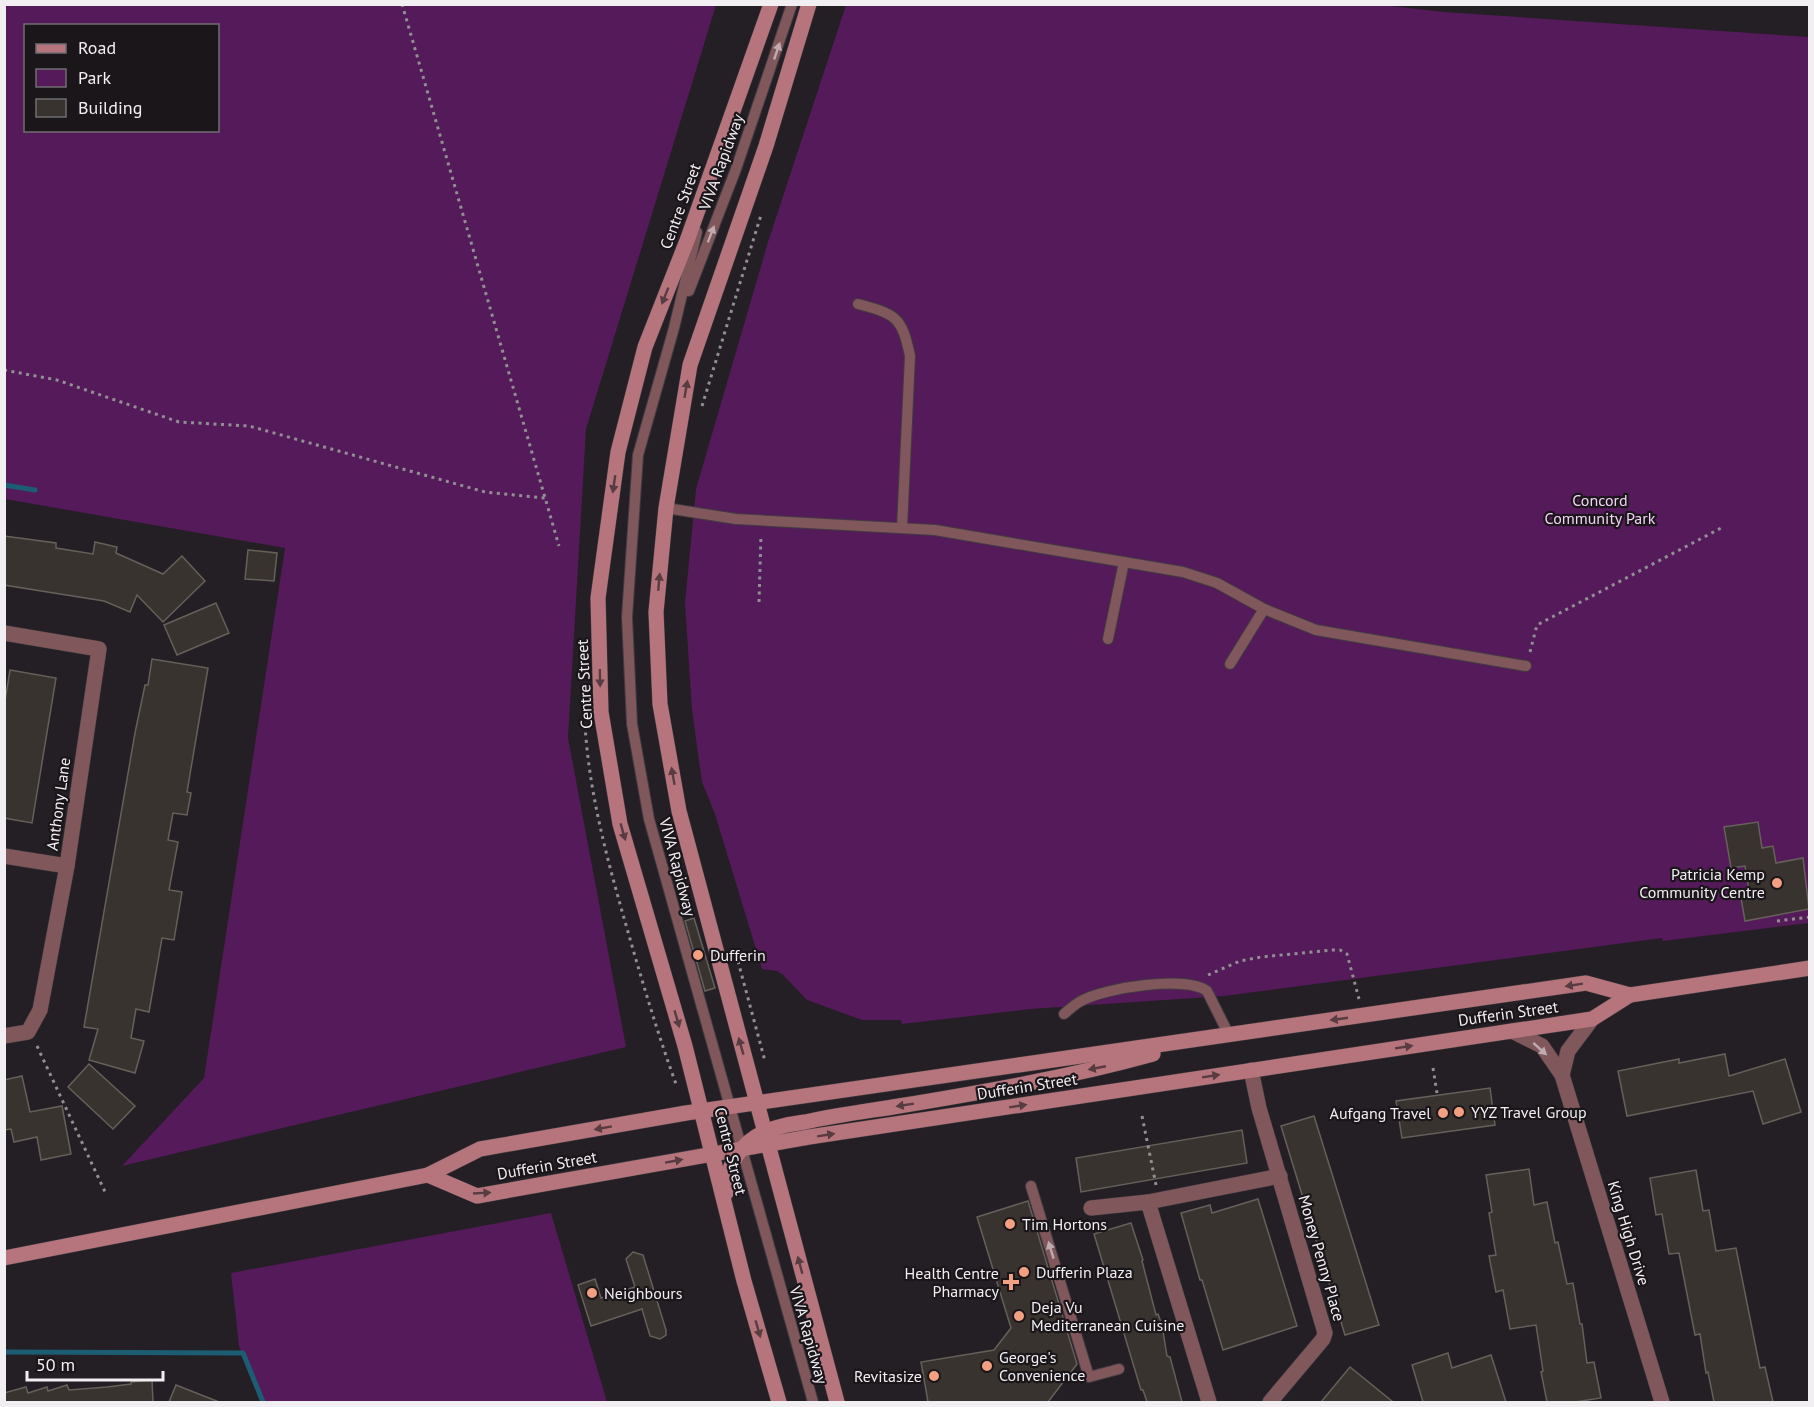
<svg xmlns="http://www.w3.org/2000/svg" width="1814" height="1407" font-family="'PT Sans',sans-serif">
	<rect width="100%" height="100%" fill="#241f24"/>
	<!-- green -->
	<g fill="#541a5a" fill-rule="evenodd">
		<path d="M1373 4 1444 12 1809 37V923L1663 941 1662 938 1224 996 1031 1009 902 1024 901 1020H862L807 1000 783 975 777 971 762 969 715 814 702 782 692 710 685 603 696 489 768 242 846 5Z"/>
		<path d="M4 5H716L586 429 568 738 626 1047 122 1166 204 1078 285 548 5 499ZM26 26H218V130H26Z"/>
		<path d="M551 1213 607 1402H262L239 1346 231 1273Z"/>
	</g>
	<g fill="none" stroke-linecap="round" stroke-linejoin="round">
		<!-- stream -->
		<g stroke="#1d5d73" stroke-width="5">
			<path d="M4 485 35 490"/>
			<path d="M4 1352 243 1353 263 1402"/>
		</g>
	</g>
	<!-- building -->
	<g fill="#38332e" stroke="#66605b" stroke-width="1.5">
		<path d="M4 536 56 543V548L93 554 95 542 117 547 116 553 163 574 182 556 205 581 163 622 137 595 130 612 104 601 4 585Z"/>
		<path d="M248 550 277 553 274 581 245 579Z"/>
		<path d="M216 603 229 633 177 655 164 625Z"/>
		<path d="M152 659 208 668 187 792 191 793 187 815 173 813 168 840 178 842 169 890 182 892 174 940 162 938 149 1012 136 1009 131 1038 144 1041 135 1073 89 1060 98 1029 84 1027 135 733 145 685H148Z"/>
		<path d="M10 670 56 678 32 823 4 818 5 701Z"/>
		<path d="M1758 822 1762 848 1773 846 1776 863 1803 858 1809 909 1745 921 1741 898 1750 897 1745 866 1731 868 1724 827Z"/>
		<path d="M694 918 715 988 705 991 685 921Z"/>
		<path d="M1725 1054 1729 1076 1785 1059 1801 1112 1763 1124 1753 1091 1627 1116 1618 1071 1679 1059V1063Z"/>
		<path d="M89 1064 135 1106 113 1129 68 1087Z"/>
		<path d="M22 1076 30 1112 62 1106 71 1154 41 1160 37 1137 14 1142 11 1129 4 1130V1080Z"/>
		<path d="M1490 1088 1495 1125 1402 1138 1396 1101Z"/>
		<path d="M1314 1116 1379 1325 1345 1335 1281 1126Z"/>
		<path d="M1242 1130 1247 1163 1081 1192 1076 1158Z"/>
		<path d="M1529 1169 1534 1205 1547 1202 1555 1243 1558 1242 1567 1284 1573 1283 1580 1324H1582L1587 1363 1594 1362 1601 1398 1575 1402H1547L1541 1372 1543 1371 1536 1325 1510 1329 1503 1290 1496 1292 1489 1256 1496 1255 1489 1213 1492 1212 1486 1175Z"/>
		<path d="M1696 1170 1703 1211 1709 1210 1716 1251 1736 1248 1760 1368 1765 1367 1773 1402H1714L1708 1372 1706 1373 1700 1334 1695 1335 1679 1253 1669 1254 1662 1214 1656 1215 1650 1178Z"/>
		<path d="M1258 1199 1297 1326 1223 1350 1202 1280H1200L1181 1213 1210 1205 1212 1213Z"/>
		<path d="M1028 1201 1077 1364 1048 1402H928L921 1362 994 1350 1011 1328 977 1217Z"/>
		<path d="M1131 1223 1143 1260 1142 1261 1156 1315 1158 1314 1162 1325 1167 1356 1170 1357 1182 1402H1147L1143 1390H1141L1094 1234Z"/>
		<path d="M633 1252 643 1255 666 1330V1335L660 1339 650 1336 642 1309 591 1326 578 1285 595 1279 601 1298 635 1287 626 1259Z"/>
		<path d="M1448 1353 1452 1368 1491 1355 1506 1402H1423L1412 1365Z"/>
		<path d="M1350 1367 1393 1402H1321Z"/>
		<path d="M152 1380 153 1402H4V1393L26 1387 28 1393 47 1387 48 1391 67 1385 69 1390 107 1387 131 1384V1382Z"/>
		<path d="M176 1385 219 1402H169Z"/>
	</g>
	<g fill="none" stroke-linecap="round" stroke-linejoin="round">
		<defs>
			<g id="service">
				<path d="M697 232 674 328 638 455 627 617 632 724 649 819 813 1402"/>
				<path d="M689 291 736 169 792 4"/>
				<path d="M858 304C896 314 902 317 910 356L902 528"/>
				<path d="M666 508 736 519 935 530 1183 572 1217 583 1264 609 1316 630 1526 666"/>
				<path d="M1108 639 1124 562"/>
				<path d="M1230 664 1264 609"/>
				<path d="M1064 1014C1070 1009 1076 1003 1083 1000 1106 988 1186 975 1207 991L1229 1035"/>
				<path d="M1031 1186 1089 1377 1119 1369"/>
			</g>
			<g id="minor">
				<path d="M4 633 99 649 67 866 40 1010 28 1032 4 1036"/>
				<path d="M4 856 67 866"/>
				<path d="M1512 1031 1542 1046 1562 1075 1662 1402"/>
				<path d="M1251 1070 1259 1108 1325 1333 1323 1339 1270 1402"/>
				<path d="M1562 1075 1568 1051 1592 1019"/>
				<path d="M1148 1202 1209 1402"/>
				<path d="M1091 1208 1148 1202 1280 1176"/>
			</g>
			<g id="secondary">
				<path d="M771 4 688 238 645 347 618 452 598 598 601 712 620 824 685 1046 744 1281 779 1402"/>
				<path d="M809 4 766 146 690 365 666 508 656 612 660 704 679 811 837 1402"/>
				<path d="M428 1175 477 1196 809 1137 1592 1019 1630 995"/>
				<path d="M726 1193C725 1167 741 1142 765 1132 777 1126 791 1124 805 1122 836 1115 868 1111 899 1106 984 1092 1070 1077 1153 1054"/>
				<path d="M4 1258 428 1175 480 1149 686 1113 1586 983 1630 995 1810 968"/>
			</g>
		</defs>
		<!-- service casing -->
		<use href="#service" stroke="#413c41" stroke-width="12"/>
		<!-- minor casing -->
		<use href="#minor" stroke="#413c41" stroke-width="16"/>
		<!-- secondary casing -->
		<use href="#secondary" stroke="#413c41" stroke-width="16"/>
		<!-- path -->
		<g stroke="#928f93" stroke-width="3" stroke-dasharray="3 4.5" stroke-linecap="butt">
			<path d="M402 4 559 546"/>
			<path d="M4 370 57 380 179 422 249 426 485 492 545 498"/>
			<path d="M702 406 761 215"/>
			<path d="M759 602 761 535"/>
			<path d="M1530 652 1537 625 1723 527"/>
			<path d="M585 725C589 791 606 855 624 918 640 974 656 1029 676 1084"/>
			<path d="M1777 921 1810 917"/>
			<path d="M736 954 765 1061"/>
			<path d="M1208 975 1240 961 1261 957 1332 950H1340L1347 954 1359 999"/>
			<path d="M37 1046 106 1194"/>
			<path d="M1433 1068 1437 1093"/>
			<path d="M1142 1116 1156 1185"/>
		</g>
		<!-- service -->
		<use href="#service" stroke="#80575b" stroke-width="10"/>
		<!-- minor -->
		<use href="#minor" stroke="#80575b" stroke-width="15"/>
		<!-- secondary -->
		<use href="#secondary" stroke="#b6757c" stroke-width="15"/>
	</g>
	<!-- one-way arrows -->
	<defs><path id="oneway-solid" d="M-6-.8H1V-3.2L6.5 0L1 3.2V.8H-6Z" transform="scale(1.5)"/></defs>
	<g fill="#bfabaf">
		<use href="#oneway-solid" transform="translate(777 51) rotate(-71)"/>
		<use href="#oneway-solid" transform="translate(711 234) rotate(-69)"/>
		<use href="#oneway-solid" transform="translate(1540 1049) rotate(42)"/>
		<use href="#oneway-solid" transform="translate(1051 1250) rotate(-107)"/>
	</g>
	<g fill="#583c41">
		<use href="#oneway-solid" transform="translate(665 296) rotate(112)"/>
		<use href="#oneway-solid" transform="translate(686 389) rotate(-80)"/>
		<use href="#oneway-solid" transform="translate(614 484) rotate(98)"/>
		<use href="#oneway-solid" transform="translate(659 582) rotate(-85)"/>
		<use href="#oneway-solid" transform="translate(600 678) rotate(89)"/>
		<use href="#oneway-solid" transform="translate(673 776) rotate(-100)"/>
		<use href="#oneway-solid" transform="translate(623 832) rotate(74)"/>
		<use href="#oneway-solid" transform="translate(1574 985) rotate(171)"/>
		<use href="#oneway-solid" transform="translate(677 1019) rotate(74)"/>
		<use href="#oneway-solid" transform="translate(1339 1019) rotate(172)"/>
		<use href="#oneway-solid" transform="translate(741 1046) rotate(-106)"/>
		<use href="#oneway-solid" transform="translate(1404 1047) rotate(-9)"/>
		<use href="#oneway-solid" transform="translate(1097 1068) rotate(169)"/>
		<use href="#oneway-solid" transform="translate(1211 1076) rotate(-9)"/>
		<use href="#oneway-solid" transform="translate(905 1105) rotate(171)"/>
		<use href="#oneway-solid" transform="translate(1018 1106) rotate(-9)"/>
		<use href="#oneway-solid" transform="translate(603 1128) rotate(170)"/>
		<use href="#oneway-solid" transform="translate(826 1135) rotate(-9)"/>
		<use href="#oneway-solid" transform="translate(674 1161) rotate(-10)"/>
		<use href="#oneway-solid" transform="translate(482 1193) rotate(-3)"/>
		<use href="#oneway-solid" transform="translate(800 1265) rotate(-105)"/>
		<use href="#oneway-solid" transform="translate(758 1329) rotate(74)"/>
	</g>
	<!-- markers -->
	<g fill="#f2a081" stroke="#1a161a" stroke-width="2">
		<circle cx="1777" cy="883" r="6"/>
		<circle cx="698" cy="955" r="6"/>
		<circle cx="1459" cy="1112" r="6"/>
		<circle cx="1443" cy="1113" r="6"/>
		<circle cx="1010" cy="1224" r="6"/>
		<circle cx="1024" cy="1272" r="6"/>
		<path d="M1008 1273h6v6h6v6h-6v6h-6v-6h-6v-6h6z"/>
		<circle cx="592" cy="1293" r="6"/>
		<circle cx="1019" cy="1316" r="6"/>
		<circle cx="987" cy="1366" r="6"/>
		<circle cx="934" cy="1376" r="6"/>
	</g>
	<g text-anchor="middle" dominant-baseline="central" stroke-width="4.5" stroke-linejoin="round" paint-order="stroke">
		<!-- street labels -->
		<g font-size="16" fill="#f2eff3" stroke="#1a161a">
			<text transform="translate(721 162) rotate(-70)">VIVA Rapidway</text>
			<text transform="translate(680 206) rotate(-70)">Centre Street</text>
			<text transform="translate(584 684) rotate(-93)">Centre Street</text>
			<text transform="translate(58 804) rotate(-82)">Anthony Lane</text>
			<text transform="translate(678 867) rotate(75)">VIVA Rapidway</text>
			<text transform="translate(1508 1013) rotate(-8)">Dufferin Street</text>
			<text transform="translate(1027 1086) rotate(-9)">Dufferin Street</text>
			<text transform="translate(731 1151) rotate(76)">Centre Street</text>
			<text transform="translate(547 1165) rotate(-10)">Dufferin Street</text>
			<text transform="translate(1629 1233) rotate(73)">King High Drive</text>
			<text transform="translate(1322 1258) rotate(74)">Money Penny Place</text>
			<text transform="translate(809 1335) rotate(74)">VIVA Rapidway</text>
		</g>
		<!-- park labels -->
		<g font-size="16" fill="#f4d2f6" stroke="#1a161a">
			<text x="1600" y="500">Concord<tspan x="1600" dy="18">Community Park</tspan></text>
		</g>
		<!-- poi labels -->
		<g font-size="16" fill="#f2eff3" stroke="#1a161a" text-anchor="start">
			<text x="1765" y="874" text-anchor="end">Patricia Kemp<tspan x="1765" dy="18">Community Centre</tspan></text>
			<text x="710" y="955">Dufferin</text>
			<text x="1471" y="1112">YYZ Travel Group</text>
			<text x="1431" y="1113" text-anchor="end">Aufgang Travel</text>
			<text x="1022" y="1224">Tim Hortons</text>
			<text x="1036" y="1272">Dufferin Plaza</text>
			<text x="999" y="1273" text-anchor="end">Health Centre<tspan x="999" dy="18">Pharmacy</tspan></text>
			<text x="604" y="1293">Neighbours</text>
			<text x="1031" y="1307">Deja Vu<tspan x="1031" dy="18">Mediterranean Cuisine</tspan></text>
			<text x="999" y="1357">George's<tspan x="999" dy="18">Convenience</tspan></text>
			<text x="922" y="1376" text-anchor="end">Revitasize</text>
		</g>
	</g>
	<!-- border -->
	<rect width="1814" height="1407" fill="none" stroke="#f2eff3" stroke-width="12"/>
	<!-- legend -->
	<rect x="24" y="24" width="195" height="108" fill="#1a161a" stroke="#706d71" stroke-width="1.5"/>
	<rect x="36" y="44" width="30" height="9" fill="#b6757c" stroke="#706d71" stroke-width="1.5"/>
	<text x="78" y="54" font-size="18" fill="#f2eff3">Road</text>
	<rect x="36" y="69" width="30" height="18" fill="#541a5a" stroke="#706d71" stroke-width="1.5"/>
	<text x="78" y="84" font-size="18" fill="#f2eff3">Park</text>
	<rect x="36" y="99" width="30" height="18" fill="#38332e" stroke="#706d71" stroke-width="1.5"/>
	<text x="78" y="114" font-size="18" fill="#f2eff3">Building</text>
	<!-- scale -->
	<path d="M27 1371v9h136v-9" fill="none" stroke="#f2eff3" stroke-width="3"/>
	<text x="36" y="1371" font-size="18" fill="#f2eff3" stroke="#1a161a" stroke-width="4.5" paint-order="stroke">50 m</text>
</svg>
